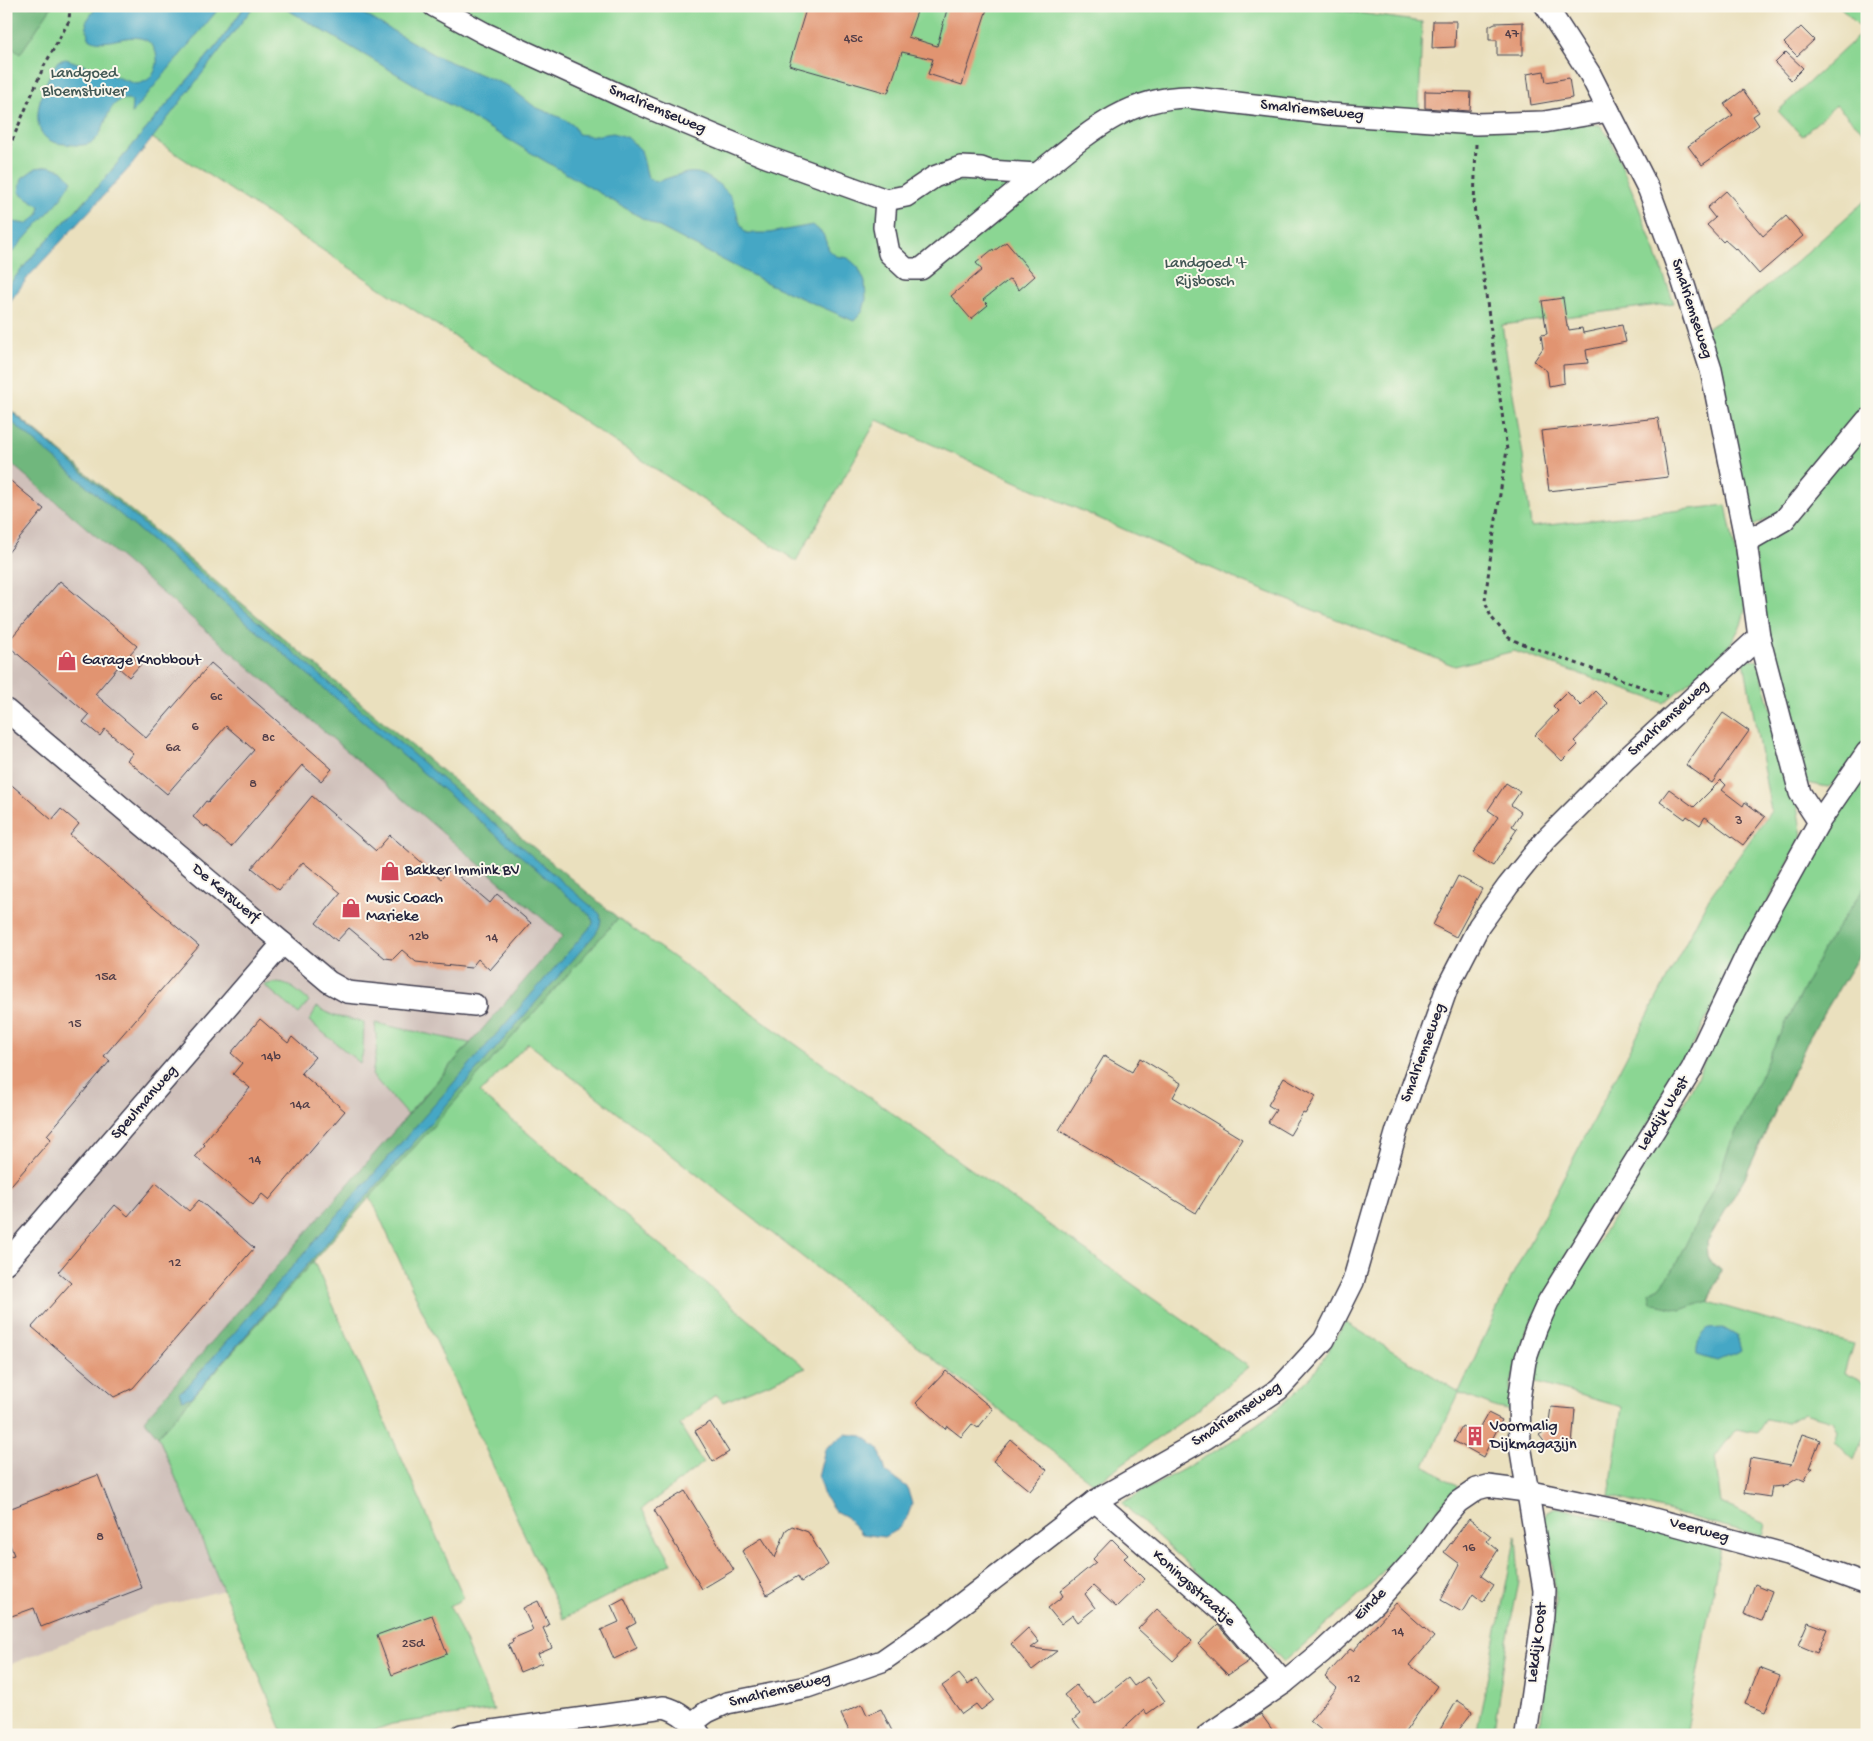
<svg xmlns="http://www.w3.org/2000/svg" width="1873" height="1741" font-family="'Gochi Hand',sans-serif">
	<rect width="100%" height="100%" fill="#fbf7ec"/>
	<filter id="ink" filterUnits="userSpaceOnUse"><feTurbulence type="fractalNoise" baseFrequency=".02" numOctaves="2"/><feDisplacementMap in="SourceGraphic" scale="10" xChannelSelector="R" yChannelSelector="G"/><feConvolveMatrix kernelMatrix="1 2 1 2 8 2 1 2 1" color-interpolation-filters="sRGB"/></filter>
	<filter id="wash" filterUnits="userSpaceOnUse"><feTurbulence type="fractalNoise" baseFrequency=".0096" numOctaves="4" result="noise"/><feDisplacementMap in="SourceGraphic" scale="20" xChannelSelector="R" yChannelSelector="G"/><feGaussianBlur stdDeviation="1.12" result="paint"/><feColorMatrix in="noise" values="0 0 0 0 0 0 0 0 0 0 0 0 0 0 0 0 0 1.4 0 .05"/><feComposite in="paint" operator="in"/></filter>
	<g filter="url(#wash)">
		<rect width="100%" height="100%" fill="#eae0be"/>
		<!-- industrial -->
		<path fill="#cfc0ba" d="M6 459 563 936 144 1420 158 1436 224 1590 152 1609 6 1666Z"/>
		<!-- green -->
		<g fill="#8bd693" stroke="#567c67">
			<path d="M6 6H245L222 39 95 190 37 251 6 288Z"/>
			<path d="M251 6H1310L1422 22 1419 112 1600 125 1610 138 1636 200 1674 303 1502 325 1523 456 1531 527 1726 505 1746 606 1741 625 1732 642 1716 659 1664 703 1514 651 1455 666 1245 583 877 420 796 561 152 138Z"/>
			<path d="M1839 6H1867V135L1836 105 1802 136 1778 111 1864 31Z"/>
			<path d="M1867 199V407L1778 513 1750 528 1703 331 1747 302 1788 269Z"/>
			<path d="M1867 434V739L1838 781 1828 787 1807 783 1771 649 1753 546Z"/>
			<path d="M1746 659H1752L1758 661 1797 806 1802 836 1686 1058 1652 1118 1527 1329 1510 1388 1513 1411 1497 1408 1459 1393 1425 1466 1458 1487 1369 1587 1284 1662 1236 1609 1122 1503C1186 1467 1257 1434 1308 1380 1321 1366 1334 1339 1345 1322L1459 1392 1513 1274 1709 898 1771 811 1744 661Z"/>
			<path d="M1867 764V942L1809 1038 1745 1177 1707 1242 1708 1260 1721 1270 1709 1302 1853 1344 1844 1373 1867 1384V1428L1854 1460 1834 1441 1837 1430 1832 1421 1804 1413 1787 1423 1766 1419 1757 1433 1736 1429 1715 1457 1721 1503 1765 1523 1762 1536 1609 1496 1622 1407 1529 1381 1550 1323 1558 1307 1688 1096 1738 991 1799 871Z"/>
			<path d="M618 918 1249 1367 1192 1414 1094 1484 528 1043 480 1093 806 1368 723 1402 716 1394 680 1425 703 1463 642 1509 672 1563 563 1619 370 1196Z"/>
			<path d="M273 983C289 982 297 991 309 1001L299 1014 264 985Z"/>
			<path d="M317 1007 334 1016 364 1022 363 1052 360 1063 309 1021Z"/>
			<path d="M375 1023 470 1043 407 1115 372 1075 377 1047Z"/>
			<path d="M313 1260 464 1598 450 1606 494 1710 392 1724 360 1735H284L158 1436Z"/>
			<path d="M1556 1507 1721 1546 1686 1735H1538L1556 1602 1552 1562 1543 1519 1547 1511Z"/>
			<path d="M1516 1535 1519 1582 1507 1641 1493 1735H1476Z"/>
		</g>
		<!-- forest -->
		<g fill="#70b77d" stroke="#496c5c">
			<path d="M6 6H52L20 54 6 43Z"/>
			<path d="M6 406 618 918 158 1436 144 1420 563 936 6 459Z"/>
			<path d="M1867 884V942L1809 1038 1745 1177 1707 1242 1708 1260 1721 1270 1709 1301 1680 1310 1651 1303 1649 1292 1660 1287 1673 1270 1718 1179 1730 1145 1772 1050 1827 942Z"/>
		</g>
		<!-- water -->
		<g fill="#45a7c5" stroke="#346480">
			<path d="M97 6H221L131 114 132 102 128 99C102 99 109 138 88 144 82 146 71 145 65 144 18 142 43 83 58 61L66 59 136 84C164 81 163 42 140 38 123 34 102 49 88 37L86 22Z"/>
			<path d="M245 6H254L131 166 29 276 6 307V288L37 251 95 190 222 39Z"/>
			<path d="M281 6H350L436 56 508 86 535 107 564 119 574 126 578 134 593 136 613 133 627 137 641 150 648 178 655 182C668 179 683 171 697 173 708 175 729 190 733 201 739 214 736 220 746 233H769L813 225 823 234 829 250 836 256 848 258 858 267 865 282 866 299 863 311 854 321 771 285 642 218Z"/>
			<path d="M49 166 62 170 72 181 59 201 6 259V221L27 224 38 215 40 206 27 198 19 192 22 178 36 168Z"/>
			<path d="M6 407 600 914C603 925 597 932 590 940L192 1397 182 1400 179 1392 185 1389 593 924V921L590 915 6 417Z"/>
			<path d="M1723 1328 1737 1336 1741 1351C1733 1357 1726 1356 1717 1361L1697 1355C1696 1343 1699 1338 1708 1329Z"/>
			<path d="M845 1434 863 1436 879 1449 886 1472 907 1487 912 1504 907 1518 898 1529 884 1537 862 1534 846 1517 835 1511 824 1496 818 1477 825 1449Z"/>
		</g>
		<g id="blocks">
			<!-- building -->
			<g fill="#e19471">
				<path d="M807 6H919L908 37 937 46 948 6H988L962 85 928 74 933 59 902 52 888 93 789 65Z"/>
				<path d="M1433 21H1456L1455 47 1432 48Z"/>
				<path d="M1523 22V55H1497V40H1489V26L1495 23Z"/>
				<path d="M1801 27 1814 40 1797 56 1784 43Z"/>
				<path d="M1786 52 1803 68 1791 80 1775 63Z"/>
				<path d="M1544 71 1546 82 1569 78 1572 98 1531 105 1527 74Z"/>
				<path d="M1743 90 1759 112 1753 116 1759 125 1702 165 1688 146 1733 115 1724 104Z"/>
				<path d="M1425 91 1471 92 1470 111 1425 108Z"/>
				<path d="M1726 191 1737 203 1736 205 1763 236 1786 216 1803 236 1759 274 1736 248 1735 249 1725 240 1723 242 1707 225 1715 218 1707 208Z"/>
				<path d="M1006 242 1035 276 1019 290 1010 279 983 300 988 305 971 319 951 296 982 270 976 263 993 249 994 251Z"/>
				<path d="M1563 298 1567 326H1568L1569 330 1582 328 1583 333 1622 325 1626 342 1586 350 1588 363 1563 365 1564 383 1549 386 1547 371 1534 361 1543 348 1541 335 1547 334 1542 301Z"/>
				<path d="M1658 418 1668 477 1549 491 1541 431Z"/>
				<path d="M6 477 44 509 6 555Z"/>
				<path d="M60 581 137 646 130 654 141 664 129 677 118 667 95 694 146 738 211 663 332 769 321 781 302 765 231 847 206 825 205 827 193 817 206 801 208 802 254 750 226 726 167 794 127 760 133 753 105 729 100 736 83 722 89 715 6 644Z"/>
				<path d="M1595 691 1607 703 1599 715 1574 741 1578 745 1562 761 1535 735 1558 711 1553 706 1567 692 1581 706Z"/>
				<path d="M1723 713 1749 731 1712 783 1686 765Z"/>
				<path d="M6 780 52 820 61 809 79 824 70 835 199 946 104 1056 110 1061 47 1135 51 1139 6 1191Z"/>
				<path d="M1721 780 1726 785 1722 790 1743 806 1745 802 1765 817 1743 845 1705 817 1700 825 1687 816 1685 819 1660 801 1669 789 1694 807Z"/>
				<path d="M1506 783 1520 792 1511 805 1521 812 1512 826 1517 829 1493 866 1473 853 1498 817 1488 810Z"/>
				<path d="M312 796 376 851 390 835 441 879 450 869 490 903 497 894 531 923 490 970 478 959 471 968 416 962 402 950 393 959 385 958 349 928 337 941 316 923 341 893 303 862 279 890 252 868Z"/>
				<path d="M1458 876 1482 889 1456 937 1433 925Z"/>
				<path d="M260 1019 288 1043 292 1037 315 1057 301 1073 345 1111 269 1200 262 1194 253 1205 195 1156 205 1145 203 1143 250 1088 233 1074 242 1063 231 1053Z"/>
				<path d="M1104 1056 1132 1072 1140 1058 1181 1083 1173 1097 1242 1139 1196 1213 1059 1130Z"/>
				<path d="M1284 1077 1316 1096 1305 1114 1303 1113 1290 1135 1268 1122 1276 1110 1268 1105Z"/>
				<path d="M156 1183 189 1211 199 1200 254 1248 133 1388 114 1397 32 1327 71 1283 58 1272 115 1205 128 1216Z"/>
				<path d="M946 1371 993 1409 978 1428 972 1424 961 1437 947 1426 945 1429 916 1403Z"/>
				<path d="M1551 1407 1575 1409 1572 1446 1546 1444 1539 1435 1548 1429Z"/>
				<path d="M1488 1413 1502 1420 1483 1457 1454 1441 1462 1426 1473 1431 1475 1427 1479 1429Z"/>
				<path d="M710 1422 729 1452 713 1462 695 1431Z"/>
				<path d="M1802 1434 1820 1440 1809 1468H1813L1808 1472 1805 1481 1798 1478 1782 1488 1783 1486 1772 1487 1770 1497 1744 1493 1750 1458 1791 1465Z"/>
				<path d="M1011 1440 1047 1470 1030 1491 993 1461Z"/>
				<path d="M98 1475 142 1588 41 1627 34 1608 6 1618V1557L14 1555 6 1535V1510Z"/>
				<path d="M685 1491 734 1570 702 1589 654 1510Z"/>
				<path d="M1469 1519 1491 1536 1487 1541 1498 1550 1481 1576 1494 1585 1483 1602 1473 1594 1462 1612 1441 1600 1460 1564 1444 1552Z"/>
				<path d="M792 1526 808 1532 828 1565 801 1582 798 1576 767 1595 742 1551 762 1538 775 1558 786 1530Z"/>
				<path d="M1112 1539 1128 1555 1124 1558 1145 1579 1116 1607 1093 1586 1085 1594 1095 1608 1078 1622 1073 1615 1061 1624 1048 1608 1063 1596 1060 1591 1096 1562 1093 1559Z"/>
				<path d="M1755 1584 1772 1591 1761 1621 1744 1614Z"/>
				<path d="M624 1598 636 1623 627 1628 637 1648 614 1659 601 1630 619 1622 611 1605Z"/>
				<path d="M538 1601 549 1625 543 1628 552 1648 538 1654 542 1663 520 1672 508 1644 513 1642 512 1639 533 1630 523 1608Z"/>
				<path d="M1396 1603 1434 1637 1410 1665 1437 1686 1403 1735H1327L1310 1721 1337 1688 1325 1677 1350 1649 1353 1651Z"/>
				<path d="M1157 1609 1192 1641 1173 1661 1138 1629Z"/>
				<path d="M432 1615 447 1654 392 1675 377 1635Z"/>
				<path d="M1808 1622 1827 1629 1817 1653 1798 1645Z"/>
				<path d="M1218 1625 1249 1661 1228 1675 1198 1644Z"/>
				<path d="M1028 1628 1039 1642 1031 1648 1057 1651 1032 1670 1011 1644Z"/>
				<path d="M1759 1668 1780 1676 1765 1712 1745 1704Z"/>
				<path d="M959 1674 968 1685 977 1678 994 1700 981 1710 976 1704 962 1714 942 1686Z"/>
				<path d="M1147 1677 1165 1701 1147 1714 1144 1710 1117 1735H1085L1073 1720 1080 1714 1064 1695 1076 1685 1087 1698 1089 1697 1095 1704 1128 1678 1134 1686Z"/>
				<path d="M1457 1700 1473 1711 1455 1735H1437Z"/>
				<path d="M862 1704 867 1715 881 1709 894 1735H851L841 1714Z"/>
				<path d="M1261 1714 1276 1735H1231L1239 1729Z"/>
			</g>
		</g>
	</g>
	<g filter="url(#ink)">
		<use href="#blocks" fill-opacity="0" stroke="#403e4f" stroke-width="1"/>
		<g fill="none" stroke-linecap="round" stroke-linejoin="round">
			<defs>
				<g id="minor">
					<path d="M434 6 484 33 635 102 764 156 886 200 906 196 934 177 961 167 981 168 989 171 1037 174C1084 137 1124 98 1187 97L1329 114 1476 124 1544 122 1609 111"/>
					<path d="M1546 6 1590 74 1649 190 1682 279 1711 370 1746 542 1759 637 1800 793 1819 822"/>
					<path d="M886 200 884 227 889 253 906 269H921L1037 174"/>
					<path d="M1746 542 1784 520 1867 420"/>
					<path d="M6 710 329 982 347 992 475 1005"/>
					<path d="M6 1263 283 943"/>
					<path d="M1095 1501 1226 1615 1284 1683"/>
					<path d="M692 1723 707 1712 727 1703 807 1687 882 1661 938 1622 1095 1501 1206 1438 1279 1389 1324 1340 1353 1282 1397 1130 1447 988 1479 926 1508 886 1546 839 1625 760 1759 637"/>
					<path d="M462 1735 664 1707C680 1711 691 1721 700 1735"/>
					<path d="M1208 1735 1284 1683 1322 1652 1375 1603 1419 1554 1442 1521 1458 1502 1477 1489 1488 1486 1526 1491 1635 1514 1787 1555 1867 1584"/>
					<path d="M1526 1735 1543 1615 1544 1590 1520 1445 1519 1400 1525 1361 1536 1329 1548 1302 1692 1069 1754 939 1819 822 1867 752"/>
				</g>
			</defs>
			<!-- minor casing -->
			<use href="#minor" stroke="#403e4f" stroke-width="24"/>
			<!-- path -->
			<g stroke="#403e4f" stroke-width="3" stroke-dasharray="4 4" stroke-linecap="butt">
				<path d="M1476 144 1474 206 1507 450 1492 545 1485 601 1491 617 1509 638 1520 643 1667 696"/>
				<path d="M6 155 43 68 69 21 70 6"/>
			</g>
			<!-- minor -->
			<use href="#minor" stroke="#fff" stroke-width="21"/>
		</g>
	</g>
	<!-- icons -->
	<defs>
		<symbol id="shop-bare" viewBox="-9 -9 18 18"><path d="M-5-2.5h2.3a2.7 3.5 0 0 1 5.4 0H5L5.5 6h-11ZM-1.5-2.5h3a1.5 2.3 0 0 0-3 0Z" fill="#d1495b" stroke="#fbf7ec" stroke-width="2.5" paint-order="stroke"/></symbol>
		<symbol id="building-bare" viewBox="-9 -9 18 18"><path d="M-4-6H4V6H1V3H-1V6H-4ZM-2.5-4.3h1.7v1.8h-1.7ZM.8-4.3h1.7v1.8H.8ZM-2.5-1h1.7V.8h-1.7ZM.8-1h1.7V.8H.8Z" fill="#d1495b" stroke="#fbf7ec" stroke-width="2.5" paint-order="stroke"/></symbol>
	</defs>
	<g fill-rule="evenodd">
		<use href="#shop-bare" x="53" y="647" width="28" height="28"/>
		<use href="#shop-bare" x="376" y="857" width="28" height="28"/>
		<use href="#shop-bare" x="337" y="894" width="28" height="28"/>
		<use href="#building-bare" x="1461" y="1422" width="28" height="28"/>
	</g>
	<g text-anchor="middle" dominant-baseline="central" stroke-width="4" stroke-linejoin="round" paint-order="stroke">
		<!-- number labels -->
		<g font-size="14" fill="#523e48">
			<text x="1512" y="34">47</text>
			<text x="853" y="39">45c</text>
			<text x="216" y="697">6c</text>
			<text x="195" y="727">6</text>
			<text x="268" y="738">8c</text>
			<text x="173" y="748">6a</text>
			<text x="253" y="784">8</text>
			<text x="1739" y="821">3</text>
			<text x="419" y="937">12b</text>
			<text x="492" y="938">14</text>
			<text x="106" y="977">15a</text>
			<text x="75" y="1024">15</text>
			<text x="271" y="1057">14b</text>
			<text x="300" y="1105">14a</text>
			<text x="255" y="1160">14</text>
			<text x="175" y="1263">12</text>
			<text x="100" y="1537">8</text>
			<text x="1469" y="1548">16</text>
			<text x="1398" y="1632">14</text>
			<text x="413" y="1644">25d</text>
			<text x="1354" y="1679">12</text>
		</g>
		<!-- park labels -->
		<g font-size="16" fill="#425855" stroke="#fbf7ec">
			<text x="84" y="74">Landgoed<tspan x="84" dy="18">Bloemstuiver</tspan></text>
			<text x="1205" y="264">Landgoed 't<tspan x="1205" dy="18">Rijsbosch</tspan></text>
		</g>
		<!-- street labels -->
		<g font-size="16" fill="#22223b" stroke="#fbf7ec">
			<text transform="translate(657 110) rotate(23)">Smalriemseweg</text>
			<text transform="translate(1312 111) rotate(6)">Smalriemseweg</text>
			<text transform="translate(1691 309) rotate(72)">Smalriemseweg</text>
			<text transform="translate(1669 719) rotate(-43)">Smalriemseweg</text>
			<text transform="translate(225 894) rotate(40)">De Kerswerf</text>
			<text transform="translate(1424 1053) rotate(-70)">Smalriemseweg</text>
			<text transform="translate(145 1103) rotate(-49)">Speulmanweg</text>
			<text transform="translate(1664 1114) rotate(-58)">Lekdijk West</text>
			<text transform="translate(1237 1415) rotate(-34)">Smalriemseweg</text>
			<text transform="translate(1699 1531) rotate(15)">Veerweg</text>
			<text transform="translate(1193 1589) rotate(42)">Koningsstraatje</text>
			<text transform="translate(1371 1605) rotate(-45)">Einde</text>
			<text transform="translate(1538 1643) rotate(-83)">Lekdijk Oost</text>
			<text transform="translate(780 1691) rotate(-14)">Smalriemseweg</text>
		</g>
		<!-- poi labels -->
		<g font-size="16" fill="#22223b" stroke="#fbf7ec" text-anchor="start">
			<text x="82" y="661">Garage Knobbout</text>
			<text x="405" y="871">Bakker Immink BV</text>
			<text x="366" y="899">Music Coach<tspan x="366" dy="18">Marieke</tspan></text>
			<text x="1490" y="1427">Voormalig<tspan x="1490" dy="18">Dijkmagazijn</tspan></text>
		</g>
	</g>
	<!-- margin -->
	<rect width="1873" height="1741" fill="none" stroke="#fbf7ec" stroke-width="25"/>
</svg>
